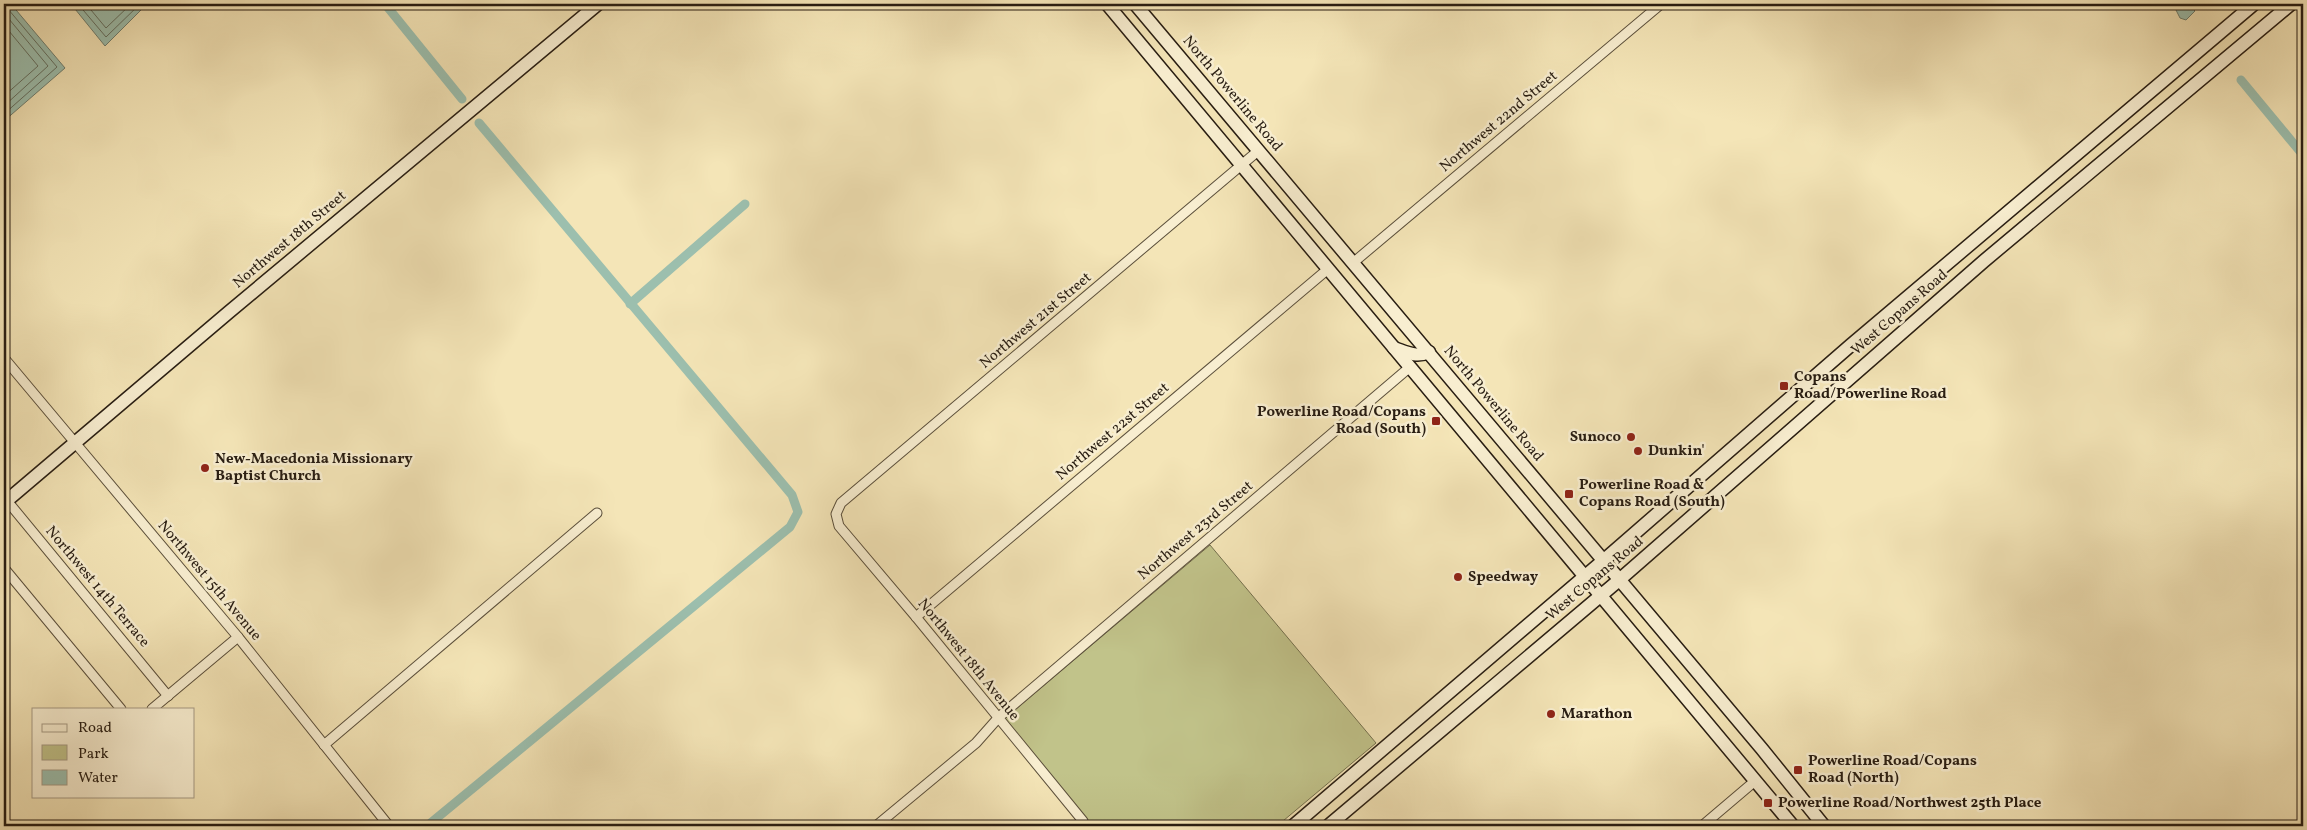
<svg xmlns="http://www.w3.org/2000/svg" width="2307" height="830" font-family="Vollkorn,serif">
	<rect width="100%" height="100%" fill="#f4e5b7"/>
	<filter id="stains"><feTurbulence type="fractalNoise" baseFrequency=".004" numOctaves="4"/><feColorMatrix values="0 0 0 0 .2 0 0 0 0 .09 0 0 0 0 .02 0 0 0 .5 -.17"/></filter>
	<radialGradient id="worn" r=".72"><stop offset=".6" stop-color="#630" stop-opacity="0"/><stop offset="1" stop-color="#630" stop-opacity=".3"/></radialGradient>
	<!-- green -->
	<path fill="#c1c38a" stroke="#74704e" d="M1210 545 1376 743 1277 826H1085L1089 823 1003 720Z"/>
	<!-- water -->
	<g fill="#9cbfae" stroke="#6e7e70">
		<path d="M4 4H11L65 68 4 121Z"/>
		<path d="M71 4H147L105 46Z"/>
		<path d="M2173 4H2188L2195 11 2186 20 2180 18Z"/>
	</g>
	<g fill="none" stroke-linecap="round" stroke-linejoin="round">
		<!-- shore -->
		<g stroke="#626e60" stroke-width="1">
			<path d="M78 4 106 37 140 4"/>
			<path d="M86 4 106 28 131 4"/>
			<path d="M4 13 48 66 4 106"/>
			<path d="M4 25 38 66 4 96"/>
			<path d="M4 114 57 67 8 9 7 4"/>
		</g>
		<!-- canal -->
		<g stroke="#9cbfae" stroke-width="9">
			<path d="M385 4 462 99"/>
			<path d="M2241 80 2303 155"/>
			<path d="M630 304 745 204"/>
			<path d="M427 826 790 527 798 512 792 495 479 123"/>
		</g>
		<defs>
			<g id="street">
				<path d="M1354 262 1661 4"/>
				<path d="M4 358 238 637 389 826"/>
				<path d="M4 497 168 696"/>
				<path d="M4 568 121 709"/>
				<path d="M916 617 1328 269"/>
				<path d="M152 709 238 637"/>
				<path d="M324 745 597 513"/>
				<path d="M1083 821 916 617 839 526 836 514 841 503 1258 151"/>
				<path d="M876 826 976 743 999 717 1410 367"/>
				<path d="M1702 826 1755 781"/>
			</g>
			<g id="secondary">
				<path d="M1107 4 1793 826"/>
				<path d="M1135 4 1762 749 1824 826"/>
				<path d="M1394 348C1406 352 1416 358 1429 352"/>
				<path d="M4 503 229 312 598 4"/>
				<path d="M1293 826 1604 560 1851 345 2254 4"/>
				<path d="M1328 826 1618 581 1984 261 2291 4"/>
			</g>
		</defs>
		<!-- street casing -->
		<use href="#street" stroke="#5b4f3b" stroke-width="11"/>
		<!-- secondary casing -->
		<use href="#secondary" stroke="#281d12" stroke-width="15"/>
		<!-- street -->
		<use href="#street" stroke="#f8eed0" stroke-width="9"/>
		<!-- secondary -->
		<use href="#secondary" stroke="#f8eed0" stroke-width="12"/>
	</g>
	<!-- markers -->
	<g fill="#8f2418" stroke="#f8eed0" stroke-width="2">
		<rect x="1779" y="381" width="10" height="10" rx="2.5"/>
		<rect x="1431" y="416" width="10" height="10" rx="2.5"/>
		<circle cx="1631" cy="437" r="5"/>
		<circle cx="1638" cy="451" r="5"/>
		<circle cx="205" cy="468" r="5"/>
		<rect x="1564" y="489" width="10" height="10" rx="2.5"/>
		<circle cx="1458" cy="577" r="5"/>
		<circle cx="1551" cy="714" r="5"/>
		<rect x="1793" y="765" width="10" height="10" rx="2.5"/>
		<rect x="1763" y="798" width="10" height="10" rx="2.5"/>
	</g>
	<g text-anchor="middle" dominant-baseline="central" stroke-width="5" stroke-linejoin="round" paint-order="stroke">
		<!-- street labels -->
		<g font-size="15" fill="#281d12" stroke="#f8eed0">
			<text transform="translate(1232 94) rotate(50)">North Powerline Road</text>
			<text transform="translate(1499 122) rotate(-40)">Northwest 22nd Street</text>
			<text transform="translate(290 240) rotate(-40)">Northwest 18th Street</text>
			<text transform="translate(1900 313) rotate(-41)">West Copans Road</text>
			<text transform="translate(1036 321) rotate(-40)">Northwest 21st Street</text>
			<text transform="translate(1493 404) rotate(50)">North Powerline Road</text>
			<text transform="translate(1113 432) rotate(-40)">Northwest 22st Street</text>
			<text transform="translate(1196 531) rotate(-40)">Northwest 23rd Street</text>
			<text transform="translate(1595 579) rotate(-40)">West Copans Road</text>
			<text transform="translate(209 581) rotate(50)">Northwest 15th Avenue</text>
			<text transform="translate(97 587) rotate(50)">Northwest 14th Terrace</text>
			<text transform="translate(968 660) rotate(51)">Northwest 18th Avenue</text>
		</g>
		<!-- poi labels -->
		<g font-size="15" font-weight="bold" fill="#281d12" stroke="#f8eed0" text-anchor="start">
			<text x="1794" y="377">Copans<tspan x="1794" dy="17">Road/Powerline Road</tspan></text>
			<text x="1426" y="412" text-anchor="end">Powerline Road/Copans<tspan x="1426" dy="17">Road (South)</tspan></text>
			<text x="1621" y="437" text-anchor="end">Sunoco</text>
			<text x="1648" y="451">Dunkin'</text>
			<text x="215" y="459">New-Macedonia Missionary<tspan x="215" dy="17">Baptist Church</tspan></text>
			<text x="1579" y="485">Powerline Road &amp;<tspan x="1579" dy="17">Copans Road (South)</tspan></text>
			<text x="1468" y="577">Speedway</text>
			<text x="1561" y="714">Marathon</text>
			<text x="1808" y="761">Powerline Road/Copans<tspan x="1808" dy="17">Road (North)</tspan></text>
			<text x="1778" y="803">Powerline Road/Northwest 25th Place</text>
		</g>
	</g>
	<!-- margin -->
	<rect width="2307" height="830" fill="none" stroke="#f4e5b7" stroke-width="20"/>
	<rect x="5" y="5" width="2297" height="820" fill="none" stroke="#281d12" stroke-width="2.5"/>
	<rect x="10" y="10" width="2287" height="810" fill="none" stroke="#281d12"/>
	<!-- legend -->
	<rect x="32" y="708" width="162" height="90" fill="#f8eed0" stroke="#a59a84"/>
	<rect x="42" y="724" width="25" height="8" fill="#f8eed0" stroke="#a59a84"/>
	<text x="78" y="732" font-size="15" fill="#281d12">Road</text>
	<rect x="42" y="745" width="25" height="15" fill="#c1c38a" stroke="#a59a84"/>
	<text x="78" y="758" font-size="15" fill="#281d12">Park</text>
	<rect x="42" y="770" width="25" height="15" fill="#9cbfae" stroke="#a59a84"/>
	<text x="78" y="782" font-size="15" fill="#281d12">Water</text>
	<rect width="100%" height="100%" filter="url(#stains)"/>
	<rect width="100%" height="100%" fill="url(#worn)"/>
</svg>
